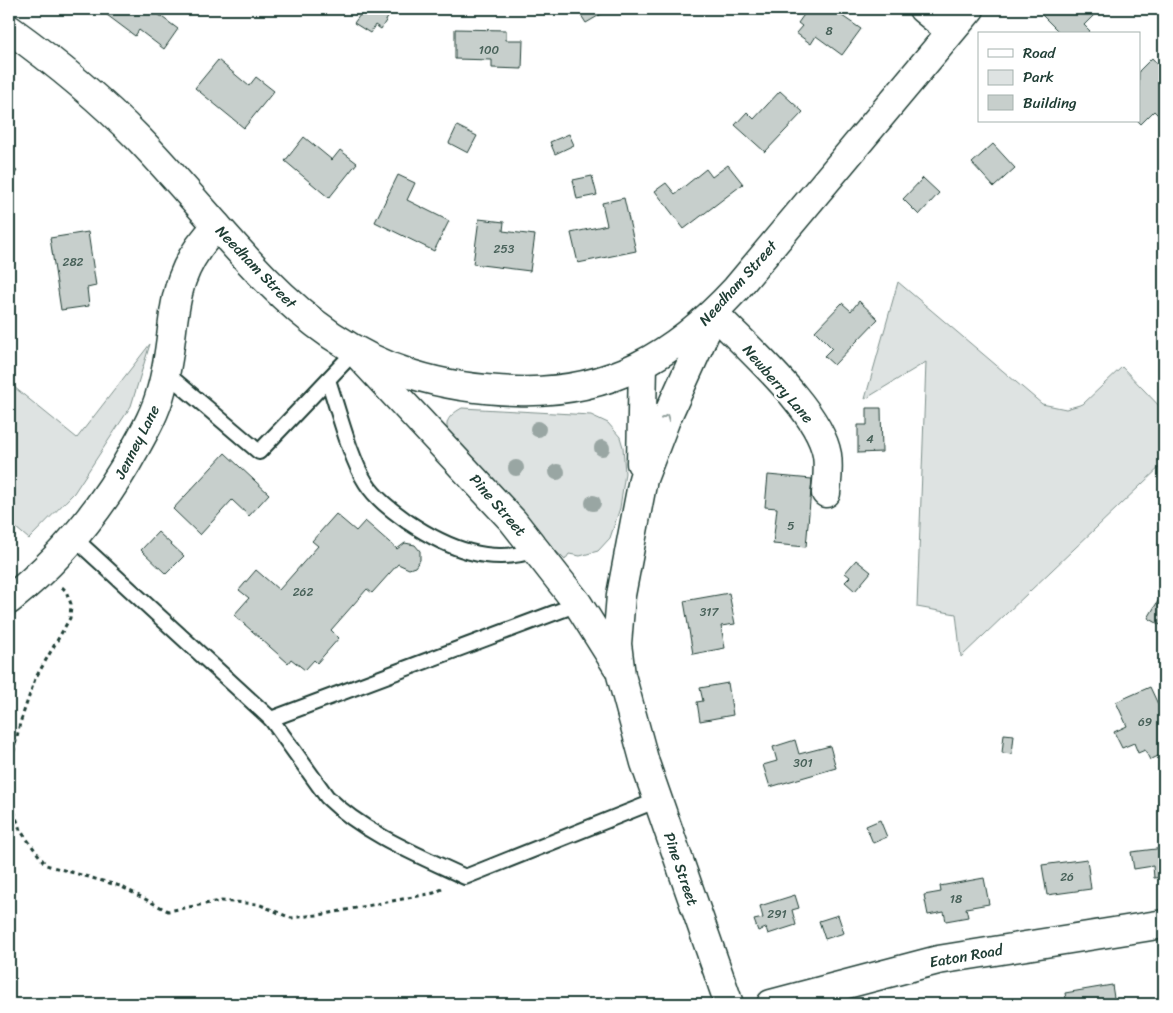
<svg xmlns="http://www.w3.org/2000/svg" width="1173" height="1013" font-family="Sriracha,sans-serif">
	<rect width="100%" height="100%" fill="#fff"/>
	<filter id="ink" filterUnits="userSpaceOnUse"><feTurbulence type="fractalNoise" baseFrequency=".02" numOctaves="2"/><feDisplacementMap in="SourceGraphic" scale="10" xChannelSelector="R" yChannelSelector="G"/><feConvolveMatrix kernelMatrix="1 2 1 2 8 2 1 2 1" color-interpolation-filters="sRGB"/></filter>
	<g filter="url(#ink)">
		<!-- green -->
		<g fill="#dee3e2" stroke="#7e908b">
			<path d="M898 282 1042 404 1066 409 1083 404 1122 367 1164 411V463L961 657 956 614 917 607 926 362 865 399Z"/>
			<path d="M150 344 131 406 74 493 29 539 9 522V383L77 438Z"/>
			<path d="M462 408 591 415 608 423 620 437 623 447 625 473 620 508 610 538 598 551 580 556 569 554 565 560 556 551 449 433C443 421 451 414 462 408Z"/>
		</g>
		<!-- building -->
		<g fill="#c7cfcc" stroke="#1f3d34">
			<path d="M99 9H151L178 29 164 49 139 30 135 36Z"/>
			<path d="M349 9H393L381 29 375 25 370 33 354 23 360 15Z"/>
			<path d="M577 9H610L586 23Z"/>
			<path d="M808 9H832L861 29 842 55 816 36 811 44 796 33 802 26 798 23Z"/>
			<path d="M1047 9H1100L1084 25 1090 31 1087 34H1061L1041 14Z"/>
			<path d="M455 29 506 30V40H523L522 69 492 68V60L455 59Z"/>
			<path d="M1152 58 1164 71V121L1154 111 1141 124 1138 121 1139 71Z"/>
			<path d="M218 60 249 86 256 77 274 91 244 128 195 88Z"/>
			<path d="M780 91 803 112 765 152 735 125 747 112 754 119Z"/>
			<path d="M457 126 477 136 468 153 449 143Z"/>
			<path d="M569 134 574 145 555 154 550 142Z"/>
			<path d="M304 137 332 160 340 150 357 163 329 198 285 161Z"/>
			<path d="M993 144 1015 168 994 187 972 163Z"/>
			<path d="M9 165 17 171 9 182Z"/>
			<path d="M728 165 743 184 684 229 655 191 666 183 675 194 706 169 712 177Z"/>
			<path d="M398 175 415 183 407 200 449 221 434 251 375 222Z"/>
			<path d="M592 176 597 195 577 199 573 180Z"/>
			<path d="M923 178 939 193 919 215 903 199Z"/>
			<path d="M624 198 636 251 578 263 571 233 607 225 602 203Z"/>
			<path d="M479 219 504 222 503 231 535 235 530 271 473 264Z"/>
			<path d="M88 232 96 286 87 288 89 306 61 310 50 238Z"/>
			<path d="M859 301 878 319 834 365 824 356 832 348 815 331 842 303 851 311Z"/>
			<path d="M867 408H881L882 452 858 453V425H867Z"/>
			<path d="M225 453 269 494 249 516 232 500 200 535 173 509Z"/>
			<path d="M768 475 812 479 806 547 773 544 777 508 765 507Z"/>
			<path d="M336 514 356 531 365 521 397 549 405 543 415 545 420 551V560L415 567 409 569 398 564 372 593 367 589 331 630 339 638 317 663 314 660 305 670 291 659 288 663 234 615 249 598 239 590 256 570 279 590 318 546 312 541Z"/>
			<path d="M158 532 184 556 166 574 141 550Z"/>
			<path d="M856 560 871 572 855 591 845 582 850 577 845 573Z"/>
			<path d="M729 593 735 624 721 626 725 648 693 654 684 601Z"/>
			<path d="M1158 601 1164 605V627L1148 618Z"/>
			<path d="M728 683 733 715 700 721 697 702 703 701 700 688Z"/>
			<path d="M1150 687 1164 717V753L1150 760 1145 750 1138 753 1134 743 1122 748 1114 732 1127 726 1116 702Z"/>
			<path d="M1004 734 1014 735 1012 754 1002 753Z"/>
			<path d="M795 740 799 754 830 746 836 768 770 787 763 765 777 761 773 747Z"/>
			<path d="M880 820 887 837 873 843 866 826Z"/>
			<path d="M1164 848V877L1154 878 1153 866 1134 869 1131 852Z"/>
			<path d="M1087 859 1091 889 1047 895 1042 865Z"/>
			<path d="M984 878 989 904 966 908 968 917 946 921 944 912 928 915 924 895 941 892 940 886Z"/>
			<path d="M795 895 799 908 792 910 796 925 768 934 766 928 758 931 754 920 763 918 760 906Z"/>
			<path d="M838 915 844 933 825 939 819 921Z"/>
			<path d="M1112 985 1115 1004H1067L1065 993Z"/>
		</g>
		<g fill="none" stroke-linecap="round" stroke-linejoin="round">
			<defs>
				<g id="lane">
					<path d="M165 372 259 452 355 351"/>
					<path d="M328 380C338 409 350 458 366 483 376 499 393 511 408 522 447 548 490 566 536 550"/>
					<path d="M74 538 271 719 327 797C365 834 418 855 465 877L658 800"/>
					<path d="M271 719 578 604"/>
				</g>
				<g id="street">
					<path d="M923 9 950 31"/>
					<path d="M714 313C746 347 819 409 827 455 829 468 827 481 826 493"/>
					<path d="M9 600C62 558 104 506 136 447 146 429 156 411 161 391 180 326 162 281 217 226"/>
					<path d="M771 1004 938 960 1164 924"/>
				</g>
				<g id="secondary">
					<path d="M9 29C55 62 99 98 139 139 260 265 318 385 516 391 609 394 674 356 736 289L970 9"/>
					<path d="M710 322 666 419 643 479 621 595 617 644 621 675 645 763 729 1004"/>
					<path d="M361 358 513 521 578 604 617 666"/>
					<path d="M641 463 643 364"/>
				</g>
			</defs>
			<!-- lane casing -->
			<use href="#lane" stroke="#1f3d34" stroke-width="18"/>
			<!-- street casing -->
			<use href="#street" stroke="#1f3d34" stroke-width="31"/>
			<!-- secondary casing -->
			<use href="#secondary" stroke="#1f3d34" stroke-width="31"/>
			<!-- path -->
			<path stroke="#1f3d34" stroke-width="3" stroke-dasharray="4 4" stroke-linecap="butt" d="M62 587 66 591 71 604 70 618 35 679 20 723 12 759 10 798 20 830 46 865 120 886 168 911 220 901 258 904 291 918 325 914 434 893 442 889"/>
			<!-- lane -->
			<use href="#lane" stroke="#fff" stroke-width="14"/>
			<!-- street -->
			<use href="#street" stroke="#fff" stroke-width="28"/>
			<!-- secondary -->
			<use href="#secondary" stroke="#fff" stroke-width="28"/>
		</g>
		<!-- trees -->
		<g fill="#99a6a3">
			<circle cx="538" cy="429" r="8"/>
			<circle cx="602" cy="448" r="8"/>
			<circle cx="516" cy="468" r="8"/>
			<circle cx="557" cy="472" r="8"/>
			<circle cx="593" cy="503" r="8"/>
		</g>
		<!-- one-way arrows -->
		<defs><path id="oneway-chevron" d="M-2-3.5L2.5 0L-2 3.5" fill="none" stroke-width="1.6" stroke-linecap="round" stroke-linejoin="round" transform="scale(1.25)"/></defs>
		<use stroke="#8f9e9a" href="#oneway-chevron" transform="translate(666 418) rotate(-67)"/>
	</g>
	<g text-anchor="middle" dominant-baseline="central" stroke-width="5" stroke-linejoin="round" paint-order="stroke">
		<!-- number labels -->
		<g font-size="12" fill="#49625a">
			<text x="829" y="31">8</text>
			<text x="489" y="50">100</text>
			<text x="504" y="249">253</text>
			<text x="73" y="262">282</text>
			<text x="870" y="439">4</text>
			<text x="791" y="526">5</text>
			<text x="303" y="592">262</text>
			<text x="709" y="612">317</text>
			<text x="1145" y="722">69</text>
			<text x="803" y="763">301</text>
			<text x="1067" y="877">26</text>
			<text x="956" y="899">18</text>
			<text x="777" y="914">291</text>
		</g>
		<!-- street labels -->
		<g font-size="15" fill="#1f3d34" stroke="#fff">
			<text transform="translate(256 267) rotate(46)">Needham Street</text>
			<text transform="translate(738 283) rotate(-48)">Needham Street</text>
			<text transform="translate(778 384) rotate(49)">Newberry Lane</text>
			<text transform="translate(137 442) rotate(-63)">Jenney Lane</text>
			<text transform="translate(498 505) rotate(49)">Pine Street</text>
			<text transform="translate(681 869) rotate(71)">Pine Street</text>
			<text transform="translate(966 956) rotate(-10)">Eaton Road</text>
		</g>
	</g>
	<!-- margin -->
	<rect width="1173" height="1013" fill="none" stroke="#fff" stroke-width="30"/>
	<rect x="15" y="15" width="1143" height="983" fill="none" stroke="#1f3d34" stroke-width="2" filter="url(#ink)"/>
	<!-- legend -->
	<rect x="978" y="32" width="162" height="90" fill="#ffffff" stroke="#a5b1ae"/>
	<rect x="988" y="49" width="25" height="8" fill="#ffffff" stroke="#a5b1ae"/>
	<text x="1023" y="58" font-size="15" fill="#1f3d34">Road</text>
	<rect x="988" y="70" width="25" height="15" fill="#dee3e2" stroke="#a5b1ae"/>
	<text x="1023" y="82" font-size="15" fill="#1f3d34">Park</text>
	<rect x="988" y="95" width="25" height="15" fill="#c7cfcc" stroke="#a5b1ae"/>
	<text x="1023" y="108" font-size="15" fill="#1f3d34">Building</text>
</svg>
